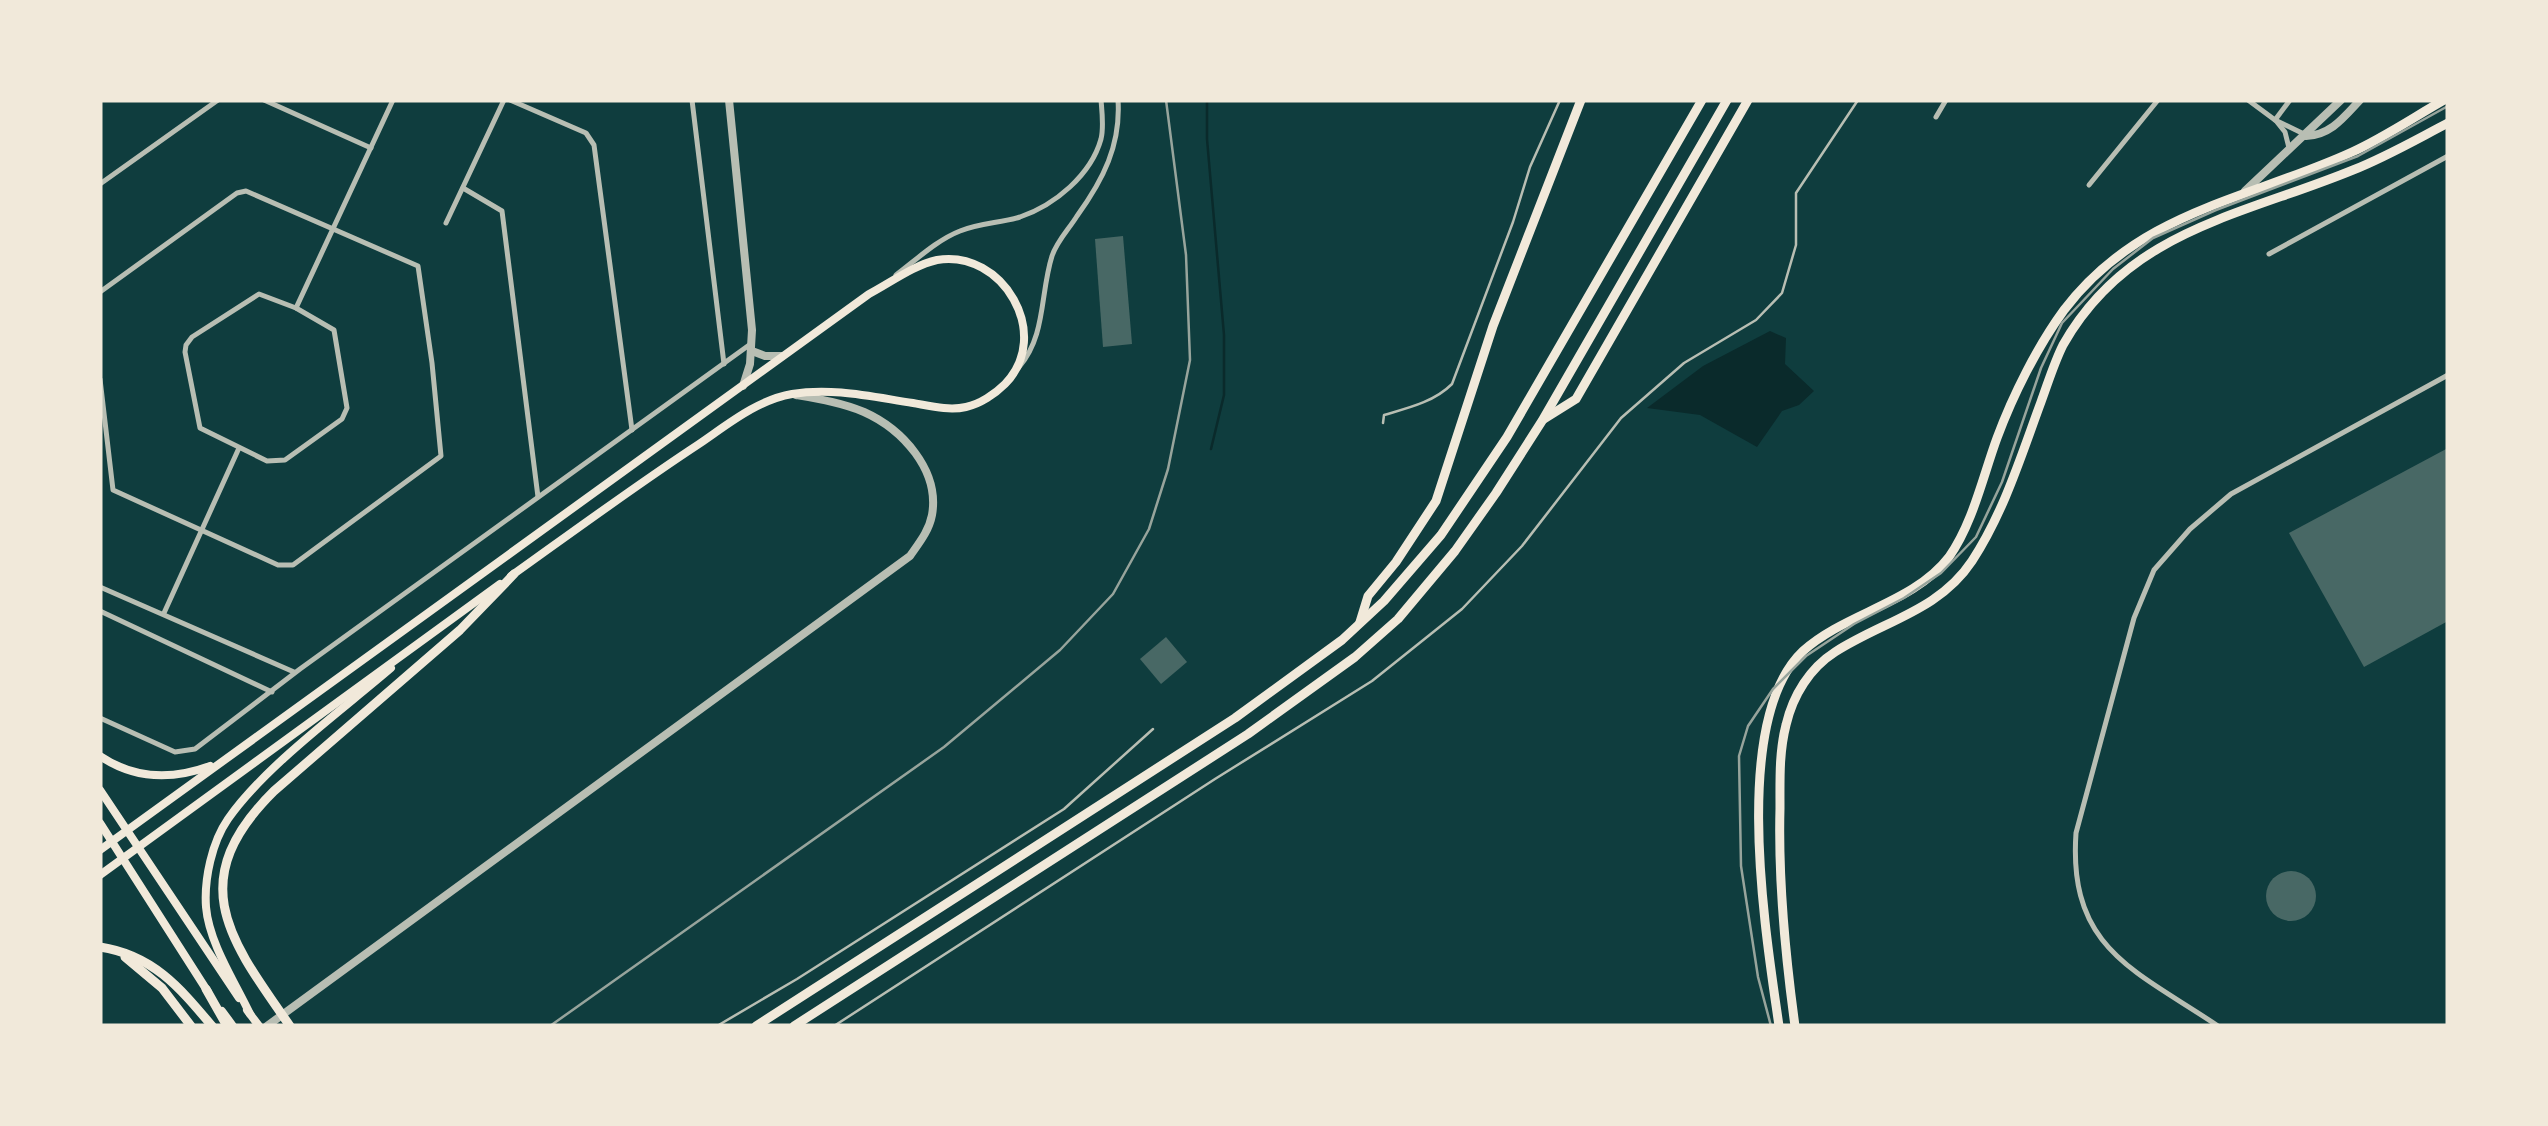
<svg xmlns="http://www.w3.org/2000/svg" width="2548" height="1126" font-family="'Roboto Condensed',sans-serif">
	<rect width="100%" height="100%" fill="#0f3d3e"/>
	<!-- water -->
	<path fill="#0a2a2b" d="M1770 331 1786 338 1785 364 1814 391 1799 405 1782 411 1757 447 1700 415 1647 408 1703 366Z"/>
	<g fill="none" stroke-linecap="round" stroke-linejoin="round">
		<!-- stream -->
		<path stroke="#0a2a2b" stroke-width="2.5" d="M1207 100V139L1224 335V395L1211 449"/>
	</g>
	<!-- building -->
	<g fill="#486865">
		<path d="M1123 236 1132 344 1103 347 1095 239Z"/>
		<path d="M2448 448V621L2364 667 2289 533Z"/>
		<path d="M1166 637 1187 662 1161 684 1140 659Z"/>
		<circle cx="2291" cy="896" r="25"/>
	</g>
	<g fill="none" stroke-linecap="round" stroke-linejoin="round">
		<!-- service -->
		<g stroke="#b8beb3" stroke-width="2.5">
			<path d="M1383 423 1384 415C1408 408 1434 402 1452 384L1513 222 1530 167 1560 100"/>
			<path d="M717 1026 797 979 1064 809 1153 729"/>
			<path d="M834 1026 1215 779 1372 681 1462 609 1522 546 1621 418 1684 363 1756 320 1782 293 1796 245V193L1858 100"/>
		</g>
		<!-- minor -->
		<g stroke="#b8beb3" stroke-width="5">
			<path d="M264 100 371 148"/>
			<path d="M510 100 586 133 594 145 632 430"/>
			<path d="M692 100 724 364"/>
			<path d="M2248 100 2275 120 2304 134"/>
			<path d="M1936 117 1946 100"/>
			<path d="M2275 120 2290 100"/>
			<path d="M2277 122 2285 132 2289 148"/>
			<path d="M100 184 218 100"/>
			<path d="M2089 185 2158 100"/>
			<path d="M463 188 502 211 538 497"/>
			<path d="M446 223 504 100"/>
			<path d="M2269 254 2448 156"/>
			<path d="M896 275C916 260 937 240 960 231 979 223 1000 223 1020 217 1055 205 1091 175 1101 139 1104 127 1102 112 1101 100"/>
			<path d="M100 292 237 193 246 191 418 266 432 363 441 456 293 565H278L113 490 100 379"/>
			<path d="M259 294 296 308 334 330 347 408 342 419 285 460 267 461 200 428 185 352 186 345 192 337Z"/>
			<path d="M296 308 393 100"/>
			<path d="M1019 367C1046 336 1040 294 1052 256 1057 241 1069 229 1077 216 1103 180 1121 145 1118 100"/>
			<path d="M100 587 294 672"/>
			<path d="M100 611 272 692"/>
			<path d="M164 613 239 448"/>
			<path d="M100 718 175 752 195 749 300 669 752 343"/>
			<path d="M2218 1026C2135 970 2068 949 2076 833L2134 618 2154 570 2190 529 2231 494 2448 375"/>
		</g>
		<!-- tertiary -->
		<g stroke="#b8beb3" stroke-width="8">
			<path d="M729 100 752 330 750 364 743 386"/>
			<path d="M2306 136C2331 135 2344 117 2360 100"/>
			<path d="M2245 191 2341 100"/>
			<path d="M752 351 765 356H782"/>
			<path d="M267 1026 910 556C919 543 929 531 932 515 940 470 902 429 864 412 843 403 819 399 796 395"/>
		</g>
		<!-- secondary -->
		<g stroke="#f1e9da" stroke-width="8">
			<path d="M100 756C134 779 172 780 210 766"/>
			<path d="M100 790 239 998"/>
			<path d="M100 823 208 992"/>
			<path d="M100 850 869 294C890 283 914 265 937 260 1003 249 1053 335 1005 384 995 394 980 404 966 407 949 411 930 406 913 403 873 397 832 387 792 394 757 400 727 425 699 444 635 486 574 531 511 576"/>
			<path d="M100 875 500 584"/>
			<path d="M247 1010 259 1026"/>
			<path d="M222 1011 233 1026"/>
			<path d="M250 1014C235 982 209 943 206 907 204 879 212 842 228 819 265 766 341 711 391 668"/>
		</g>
		<!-- primary -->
		<g stroke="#f1e9da" stroke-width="9">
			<path d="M1779 1026C1766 935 1730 720 1803 651 1845 613 1914 603 1949 557 1973 523 1983 476 1997 438 2013 395 2037 347 2064 310 2139 211 2247 200 2352 152 2383 138 2414 117 2444 100"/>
			<path d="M1795 1026C1785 953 1778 881 1780 808 1780 780 1779 752 1786 725 1793 695 1810 668 1835 652 1883 621 1939 611 1972 561 2004 512 2021 456 2041 402 2048 383 2054 363 2063 345 2128 230 2241 216 2353 170 2386 157 2417 139 2448 123"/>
		</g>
		<!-- trunk -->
		<g stroke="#f1e9da" stroke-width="9">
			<path d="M1544 419 1576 399 1748 100"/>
			<path d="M1360 622 1368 596 1396 562 1436 501 1493 326 1581 100"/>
			<path d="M100 947C153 955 180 988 212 1026"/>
			<path d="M125 957 162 988 191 1026"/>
			<path d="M206 989 227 1026"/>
			<path d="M290 1026C229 939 183 881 274 791L460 630 514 574"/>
			<path d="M756 1026 1235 718 1342 640 1384 601 1441 535 1507 437 1702 100"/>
			<path d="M794 1026 1248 734 1355 657 1398 619 1455 551 1496 493 1542 421 1727 100"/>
		</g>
		<!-- tram -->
		<path stroke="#97a49c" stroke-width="2.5" d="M1771 1026 1758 977 1741 866 1739 756 1748 726 1773 689 1806 656 1854 624 1904 598 1941 573 1976 537 2002 482 2041 368 2062 323 2113 269 2153 238 2216 210 2358 156 2448 106"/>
		<!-- rail -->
		<path stroke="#97a49c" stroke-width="2.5" d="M550 1026 944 747 1060 650 1113 594 1149 529 1168 469 1190 360 1186 255 1166 100"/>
	</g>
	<!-- border -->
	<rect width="2548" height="1126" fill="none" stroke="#f1e9da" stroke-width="205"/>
</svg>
